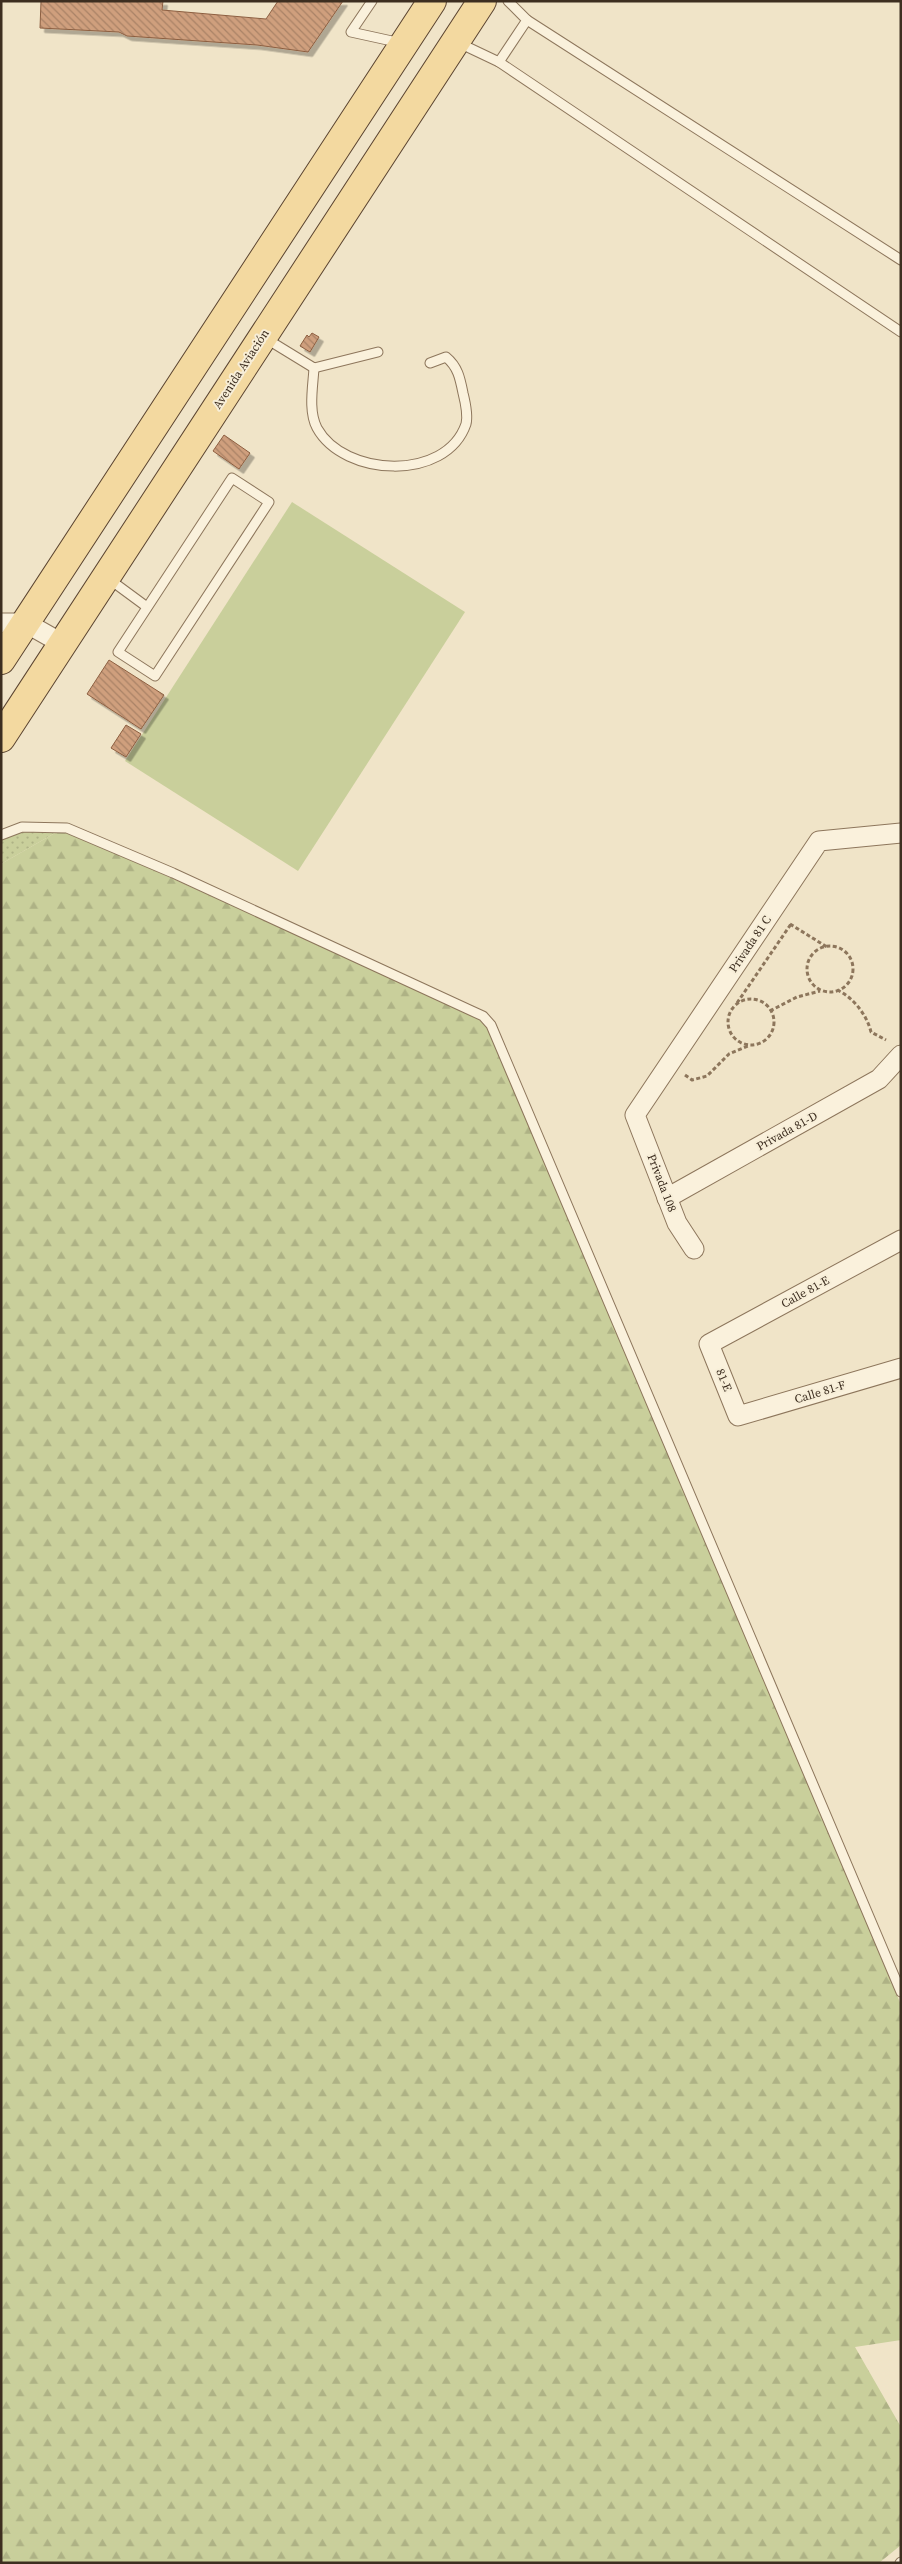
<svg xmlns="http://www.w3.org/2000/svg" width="902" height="2564" font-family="'Source Serif 4',serif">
	<defs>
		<pattern id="grass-dots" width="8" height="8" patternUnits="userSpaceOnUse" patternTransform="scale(1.25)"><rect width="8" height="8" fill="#c9cf9b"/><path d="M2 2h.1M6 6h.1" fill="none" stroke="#aeb285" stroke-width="1.8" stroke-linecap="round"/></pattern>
		<pattern id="forest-firs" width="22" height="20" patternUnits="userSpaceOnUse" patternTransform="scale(1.25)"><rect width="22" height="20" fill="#c9cf9b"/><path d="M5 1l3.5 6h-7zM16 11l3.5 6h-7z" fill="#aeb285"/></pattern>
		<pattern id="building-back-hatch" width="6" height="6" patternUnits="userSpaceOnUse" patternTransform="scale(1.25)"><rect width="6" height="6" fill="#cf9f7d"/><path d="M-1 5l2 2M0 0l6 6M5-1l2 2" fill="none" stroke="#a98266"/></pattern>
		<filter id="shadow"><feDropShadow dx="4.5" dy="4.5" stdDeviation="0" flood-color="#0004"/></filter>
	</defs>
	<rect width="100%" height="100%" fill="#f0e4c8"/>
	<!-- grass -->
	<path fill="url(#grass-dots)" d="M54 830 55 833 1 864V840L26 831Z"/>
	<!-- forest -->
	<path fill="url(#forest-firs)" d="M67 831 482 1018 491 1028 798 1753 901 2005V2340L855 2347 901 2427V2545L879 2563H1V864L55 833Z"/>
	<!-- garden -->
	<path fill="#c9cf9b" d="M292 502 465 612 298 871 125 761Z"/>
	<!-- building -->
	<g fill="url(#building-back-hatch)" stroke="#8d5f41" filter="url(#shadow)">
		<path d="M41 1H163L162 10 266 19 278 1H343L308 52 257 45 127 36 119 32 40 28Z"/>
		<path d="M312 333 319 337 310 352 300 346 307 335 309 337Z"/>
		<path d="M224 435 250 453 239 469 213 451Z"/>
		<path d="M109 660 164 695 141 729 87 694Z"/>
		<path d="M126 725 141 734 126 757 111 748Z"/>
	</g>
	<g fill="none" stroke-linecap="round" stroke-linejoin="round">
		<defs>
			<g id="lane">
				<path d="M372 1 351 32 401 43"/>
				<path d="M527 20 901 260"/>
				<path d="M459 43 499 62 527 20 508 1"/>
				<path d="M499 62 901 332"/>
				<path d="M265 338 314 368 378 352"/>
				<path d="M314 368C313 386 308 411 317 428 344 477 446 482 466 424 468 416 465 401 463 393 460 378 458 367 446 357L430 363"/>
				<path d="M232 478 269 502 155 676 118 652Z"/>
				<path d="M109 579 147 607"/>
				<path d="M1 835 22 827 67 828 173 873 472 1011 483 1016 491 1025 901 1992"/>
				<path d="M900 2563 901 2562"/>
			</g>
			<g id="street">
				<path d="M1 623H26L63 644"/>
				<path d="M667 1198 879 1079 901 1055"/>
				<path d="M901 1240 709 1344 738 1416 901 1368"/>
				<path d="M694 1249 677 1223 635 1115 819 841 901 833"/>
			</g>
			<g id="primary">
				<path d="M1 660 432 1"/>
				<path d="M1 738 482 1"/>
			</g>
		</defs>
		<!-- lane casing -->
		<use href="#lane" stroke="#8d765c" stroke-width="11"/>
		<!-- street casing -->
		<use href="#street" stroke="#8d765c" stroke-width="21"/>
		<!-- primary casing -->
		<use href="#primary" stroke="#5b4430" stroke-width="30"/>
		<!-- path -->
		<g stroke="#8d765c" stroke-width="3" stroke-dasharray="4 2.5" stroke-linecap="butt">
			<path d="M790 924 827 947"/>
			<circle cx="830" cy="969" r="23"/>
			<path d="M837 990C853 997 867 1015 871 1032L886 1040"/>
			<circle cx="751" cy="1022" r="23"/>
			<path d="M737 1003 791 924"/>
			<path d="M770 1011 797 997 820 991"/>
			<path d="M685 1075 692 1080 707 1076 729 1054 748 1046"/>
		</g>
		<!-- lane -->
		<use href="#lane" stroke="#faf1dc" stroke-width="9"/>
		<!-- street -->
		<use href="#street" stroke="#faf1dc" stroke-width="19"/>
		<!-- primary -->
		<use href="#primary" stroke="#f3d9a0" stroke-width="28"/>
	</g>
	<g text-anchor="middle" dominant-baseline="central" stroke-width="4" stroke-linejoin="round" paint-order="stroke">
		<!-- street labels -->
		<g font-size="12" fill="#3d2e20" stroke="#f7eed8">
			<text transform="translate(241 369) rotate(-57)">Avenida Aviación</text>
			<text transform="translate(750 944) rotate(-56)">Privada 81 C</text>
			<text transform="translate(787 1131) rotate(-29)">Privada 81-D</text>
			<text transform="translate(662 1183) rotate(69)">Privada 108</text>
			<text transform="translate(805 1292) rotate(-29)">Calle 81-E</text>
			<text transform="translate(724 1380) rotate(68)">81-E</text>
			<text transform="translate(820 1392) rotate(-17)">Calle 81-F</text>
		</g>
	</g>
	<!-- border -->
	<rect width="902" height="2564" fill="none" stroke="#3d2e20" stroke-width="5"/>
</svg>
